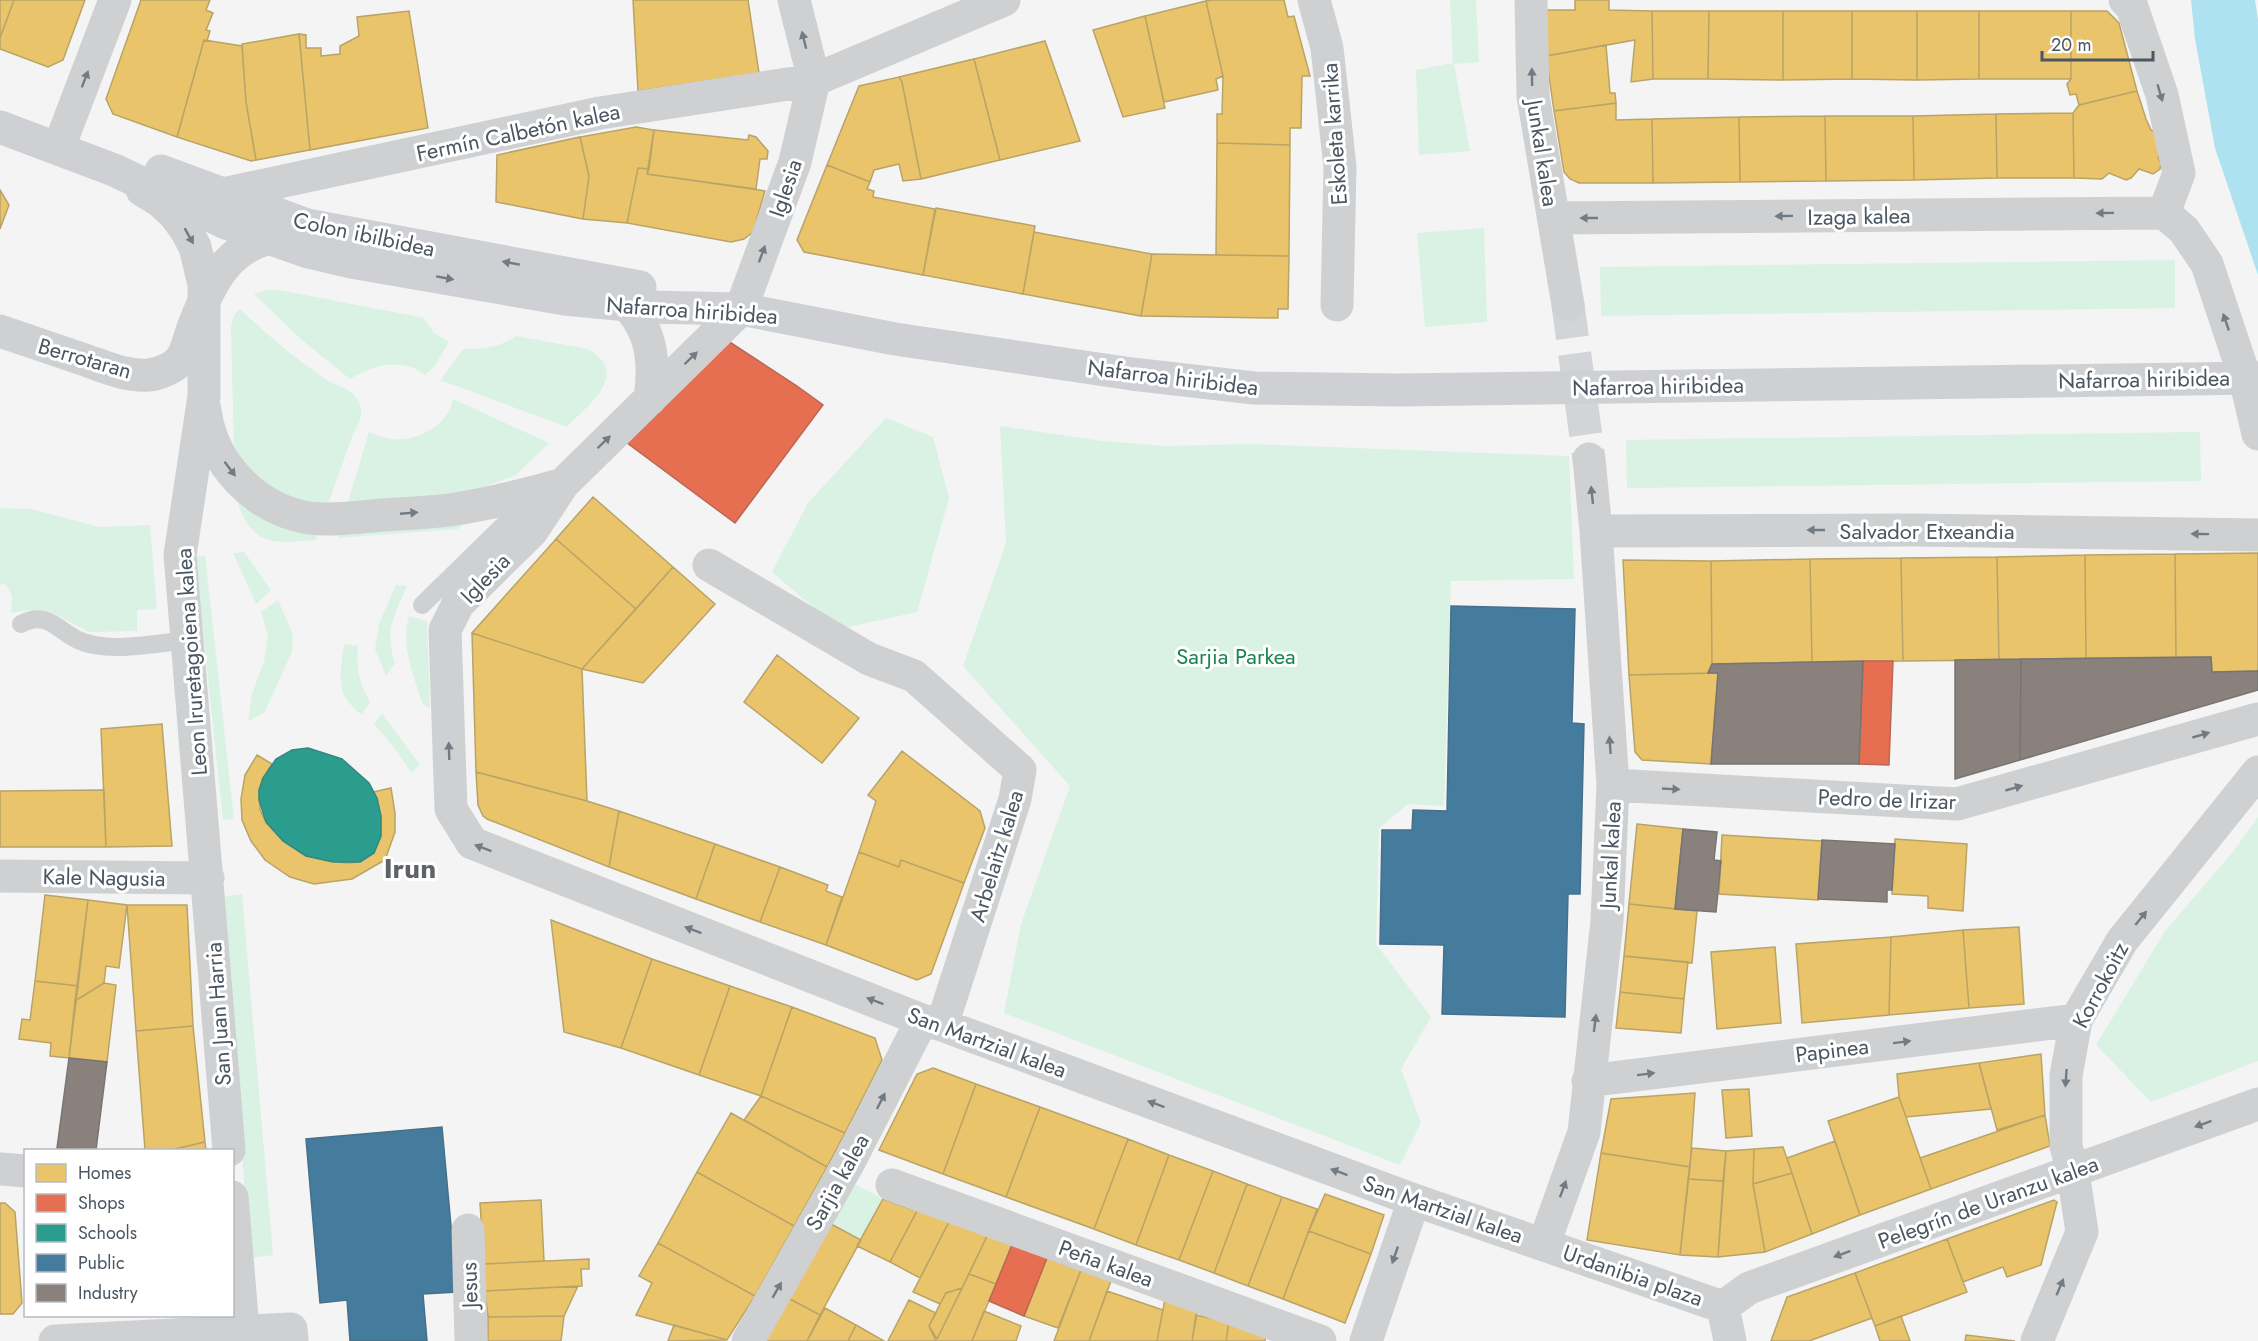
<svg xmlns="http://www.w3.org/2000/svg" width="2258" height="1341" font-family="Jost,sans-serif">
	<style>
		.green { fill: #d9f2e3 }
		.water { fill: #aee2f0 }
		.homes { fill: #e9c46a; stroke: #b9a367; stroke-width: 1.5 }
		.shops { fill: #e76f51; stroke: #b86856; stroke-width: 1.5 }
		.schools { fill: #2a9d8f; stroke: #348881; stroke-width: 1.5 }
		.public { fill: #457b9d; stroke: #46708b; stroke-width: 1.5 }
		.industry { fill: #8a817c; stroke: #777474; stroke-width: 1.5 }
		.lines { fill: none; stroke-linecap: round; stroke-linejoin: round }
		.street-tunnel { stroke: #d2d4d7; stroke-width: 33; stroke-dasharray: 33 16; stroke-linecap: butt }
		.lane { stroke: #ced0d2; stroke-width: 18 }
		.street { stroke: #ced0d2; stroke-width: 33 }
		.secondary { stroke: #ced0d4; stroke-width: 33 }
		.oneway { fill: #727b83 }
		.oneway2 { fill: #727b84 }
		.labels { text-anchor: middle; stroke-width: 6; stroke-linejoin: round; paint-order: stroke }
		.street-label { font-size: 22px; fill: #4a5661; stroke: #fff }
		.park-label { font-size: 22px; fill: #17864f; stroke: #fff }
		.district-label { font-size: 28px; font-weight: bold; fill: #5f6368; stroke: #fff }
	</style>
	<rect width="100%" height="100%" fill="#f4f4f4"/>
	<path class="green" d="M1450 0H1476L1479 62 1454 64 1470 151 1419 155 1416 70 1453 63Z
		M1484 228 1487 322 1425 327 1417 233Z
		M2175 260V308L1601 316 1600 267Z
		M268 290H279L424 318 434 333 449 342 434 367 425 375C402 357 373 365 350 379L302 340 254 294Z
		M240 309C260 328 281 347 303 363 313 370 324 379 334 384 344 388 351 390 357 399 365 410 360 423 353 434L327 507 305 505 267 488 234 452 231 327 234 315Z
		M516 336 588 349C632 374 588 405 567 427L451 384 440 381 463 349C484 349 498 348 516 336Z
		M453 399 549 443 516 475 481 488 449 495 347 505 369 432C376 435 384 438 392 439 417 442 449 425 453 399Z
		M886 418 933 437 949 498 917 612 839 629 772 572 808 503Z
		M1000 426 1102 441 1167 446 1249 444 1569 456 1574 579 1451 581 1444 806 1408 804 1379 828 1376 944 1431 1017 1401 1069 1421 1123 1400 1165 1004 1013 1021 924 1070 786 963 666 1006 543Z
		M2200 432 2201 481 1627 488 1626 440Z
		M238 496 319 529 316 540C289 541 264 549 247 523 241 514 238 507 238 496Z
		M0 508 31 509 99 527 150 525 157 609 137 610V631L89 632 49 611 28 610 11 613 12 596 6 585 0 583Z
		M471 517 458 529 338 538 339 531Z
		M244 552 271 590 256 604 233 553Z
		M205 555 234 819 223 820 195 557Z
		M396 585 407 586C394 617 384 629 395 663L386 676 375 649 379 624Z
		M278 600 293 635 292 652 264 713 248 721 252 694 264 661 268 636 261 612Z
		M409 616 427 621 430 708 423 705C414 676 400 646 409 616Z
		M344 644 358 646C356 670 359 682 370 702L362 715C334 694 340 675 344 644Z
		M382 713 420 765 411 772 393 746 374 724Z
		M2258 817V1061L2151 1102 2096 1045 2165 931 2233 852Z
		M242 894 273 1255 250 1258 222 897Z
		M851 1182 883 1199 861 1240 831 1224Z"/>
	<path class="water" d="M2191 0H2255L2258 20V275L2215 148 2195 39Z"/>
	<path class="homes" d="M0 0H14L0 38Z
		M14 0H85L63 60 48 67 0 49V38Z
		M141 0H210L206 10 213 13 206 30 210 31 207 41 204 40 177 137 113 114 106 99Z
		M633 0H748L759 73 638 91Z
		M1213 0H1284L1288 17 1294 16 1310 76H1302L1301 128H1290V145L1217 143V114H1222L1223 76 1206 1Z
		M1575 0H1609V10L1652 11 1653 79 1631 82 1635 40 1546 56 1545 10H1575Z
		M1206 1 1223 76 1216 79 1218 90 1164 102 1145 16Z
		M409 11 428 128 310 150 299 34 306 35V48H321V56L340 54V46L359 36 357 17Z
		M1652 11H1709L1708 79H1653Z
		M1709 11H1783V80L1708 79Z
		M1783 11H1852V79L1783 80Z
		M1852 11H1917V80L1852 79Z
		M1917 11H1979V79L1917 80Z
		M1979 11H2071V79H1979Z
		M2071 11H2107L2119 23 2137 91 2079 105 2076 94 2070 95 2067 84 2071 79Z
		M1145 16 1165 108 1123 117 1093 30Z
		M299 34 310 150 256 160 246 102 242 44Z
		M204 40 242 46 246 102 256 160 251 161 177 137Z
		M1045 41 1080 141 1000 160 974 59Z
		M1606 45 1610 93H1615L1616 103 1554 111 1546 56Z
		M974 59 1000 160 921 179 902 82 899 77Z
		M899 77 902 82 921 179 903 181 899 164 874 170 870 182 827 165 859 86Z
		M2137 91 2146 119 2151 130 2156 132 2162 153 2158 157 2161 164 2160 169 2153 174 2139 169 2131 178 2126 180 2109 173 2102 179 2074 178 2073 113 2079 105Z
		M1616 103V120L1652 119 1653 183H1579L1570 179 1564 172 1554 111Z
		M2073 113 2074 178H1997L1996 114Z
		M1996 114 1997 178 1914 180 1913 116Z
		M1825 116 1826 181 1740 182 1739 117Z
		M1825 116H1913L1914 180 1826 181Z
		M1739 117 1740 182 1653 183 1652 119Z
		M636 127 654 130 649 169 638 168 627 223 583 219 589 176 580 137Z
		M654 130 748 140 749 135 756 137 768 151 767 159H760L756 189 647 174Z
		M580 137 589 176 583 219 496 202 497 155Z
		M1217 143 1290 145 1289 256 1216 255Z
		M827 165 870 182 867 189 874 191 873 197 935 209 923 275 804 252 797 240Z
		M638 168 649 169 647 174 765 191 753 232 744 239 731 242 627 223Z
		M0 190 9 205 0 229Z
		M936 208 1035 226 1023 294 923 275Z
		M1034 232 1152 254 1141 316 1023 294Z
		M1152 254 1289 256 1288 309H1278V318L1141 316Z
		M593 497 673 567 636 609 556 539Z
		M556 539 636 609 582 669 472 633Z
		M2258 553V671L2212 672 2211 657H2176L2175 554Z
		M2175 554 2176 657 2086 658 2085 555Z
		M2085 555 2086 658 1999 660 1997 557Z
		M1997 557 1999 660 1903 661 1901 558Z
		M1901 558 1903 661 1812 662 1810 559Z
		M1810 559 1812 662 1712 664 1711 561Z
		M1623 560 1711 561 1712 664 1708 673 1629 675Z
		M673 567 715 604 677 646 643 683 582 669Z
		M472 633 582 669 587 801 476 772Z
		M777 655 859 718 822 763 744 702Z
		M1718 673 1711 764 1642 760 1635 752 1629 675Z
		M162 724 172 846 106 847 101 729Z
		M902 751 980 811 985 828 964 883 901 860 899 867 859 852 876 801 868 795Z
		M257 755 272 764 263 778 259 790 260 810 266 822 283 841 306 856 346 863 360 862 374 853 381 836V816L373 792 391 788 395 813V832L385 860 352 879 314 884 290 877 265 860 251 841 242 820 241 799 245 775Z
		M476 772 587 801 619 811 609 867 487 819 483 816 478 805Z
		M104 790 106 847H0V791Z
		M619 811 715 844 696 899 609 867Z
		M1637 824 1683 829 1675 909 1629 904Z
		M1722 835 1822 841 1818 900 1719 894Z
		M1895 839 1967 844 1963 911 1928 908V896L1892 894Z
		M715 844 780 867 760 922 696 899Z
		M859 852 899 867 901 860 964 883 931 974 917 980 826 945Z
		M780 867 828 885 826 891 842 897 826 945 760 922Z
		M45 895 88 900 78 986 35 981Z
		M88 900 127 905 119 968 106 966 104 983 75 1001Z
		M1629 904 1697 911 1692 963 1624 956Z
		M127 905H187L193 1026 136 1031Z
		M551 920 652 959 621 1048 564 1032Z
		M2019 927 2024 1004 1969 1008 1963 930Z
		M1963 930 1969 1008 1889 1015 1891 937Z
		M1891 937 1889 1015 1802 1023 1796 944Z
		M1775 947 1781 1023 1717 1029 1711 952Z
		M1624 956 1688 962 1684 999 1620 992Z
		M652 959 730 986 699 1075 621 1048Z
		M35 981 78 986 69 1058 50 1056 51 1043 19 1039 22 1019 30 1020Z
		M104 983 116 985 107 1062 69 1058 75 1001Z
		M730 986 792 1007 761 1096 699 1075Z
		M1620 992 1684 999 1681 1033 1616 1028Z
		M792 1007 875 1038 882 1060 845 1133 761 1096Z
		M193 1026 205 1142 170 1150H145L136 1031Z
		M2041 1054 2045 1115 1997 1130 1979 1063Z
		M1979 1063 1991 1109 1906 1117 1899 1097 1897 1074Z
		M933 1068 976 1084 943 1174 879 1150 917 1074Z
		M976 1084 1040 1107 1006 1197 943 1174Z
		M1749 1089 1752 1136 1726 1138 1722 1090Z
		M1695 1093 1690 1167 1601 1153 1611 1099Z
		M761 1096 845 1133 827 1167 744 1120Z
		M1899 1097 1931 1189 1860 1215 1828 1121Z
		M1040 1107 1128 1139 1094 1229 1006 1197Z
		M731 1113 827 1167 794 1226 697 1172Z
		M2045 1115 2050 1146 1931 1189 1920 1158Z
		M1128 1139 1169 1155 1136 1245 1094 1229Z
		M1835 1141 1860 1215 1812 1234 1787 1158Z
		M205 1142 206 1150H170Z
		M1783 1147 1792 1173 1753 1184 1754 1149Z
		M1692 1148 1726 1151 1723 1181 1688 1179Z
		M1754 1149 1753 1184 1765 1252 1718 1257 1726 1151Z
		M1601 1153 1690 1167 1680 1255 1587 1240Z
		M1169 1155 1213 1171 1179 1260 1136 1245Z
		M1213 1171 1247 1184 1214 1273 1179 1260Z
		M697 1172 794 1226 755 1296 658 1243Z
		M1792 1173 1812 1234 1765 1252 1753 1184Z
		M1688 1179 1723 1181 1718 1257 1680 1255Z
		M1247 1184 1282 1197 1248 1286 1214 1273Z
		M1325 1194 1384 1215 1371 1254 1309 1231Z
		M1282 1197 1317 1209 1283 1299 1248 1286Z
		M883 1199 917 1211 890 1262 857 1246Z
		M541 1200 544 1261 484 1264 480 1203Z
		M2054 1200 2057 1202 2041 1265 2007 1277 2003 1267 1963 1282 1947 1239Z
		M0 1203H5L15 1212 22 1303 13 1314H0Z
		M917 1211 950 1220 920 1278 890 1262Z
		M950 1220 987 1236 962 1288 946 1293 940 1304 913 1292Z
		M831 1224 861 1240 820 1315 788 1298Z
		M1309 1231 1371 1254 1345 1323 1283 1299Z
		M987 1236 1012 1245 996 1284 969 1274Z
		M1947 1239 1967 1292 1875 1326 1855 1273Z
		M658 1243 755 1296 727 1340 636 1315 652 1283 639 1276Z
		M1047 1258 1081 1270 1058 1328 1024 1316Z
		M589 1259V1269H581L582 1286 485 1291 484 1264Z
		M1081 1270 1111 1281 1089 1341H1054Z
		M1855 1273 1872 1318 1809 1341H1771L1787 1297Z
		M969 1274 996 1284 972 1341H936Z
		M578 1286 564 1316 488 1317 485 1291Z
		M962 1288 937 1339 929 1326 940 1304 946 1293Z
		M1107 1291 1163 1310 1157 1341H1089Z
		M788 1298 820 1315 807 1341H765Z
		M1165 1299 1198 1307 1192 1341H1157Z
		M1165 1299 1198 1307 1192 1341H1157Z
		M909 1300 936 1313 929 1326 936 1341H888Z
		M825 1308 856 1325 848 1341H807Z
		M984 1311 1021 1326 1016 1341H972Z
		M1196 1315 1229 1322 1226 1341H1192Z
		M564 1316 561 1341H488V1317Z
		M1901 1316 1910 1341H1880L1875 1326Z
		M1229 1322 1267 1332 1265 1341H1226Z
		M674 1325 727 1340 668 1341Z
		M856 1325 884 1341H848Z
		M1966 1335 2015 1341H1965Z"/>
	<path class="shops" d="M725 339 797 386 823 405 735 523 623 440Z
		M1863 661H1893L1889 765 1859 764Z
		M1012 1245 1047 1258 1024 1316 989 1301Z"/>
	<path class="schools" d="M308 748 342 759 369 783 377 798 381 816V836L374 853 360 862H333L306 856 283 841 266 822 259 800V790L263 778 276 759 292 750Z"/>
	<path class="public" d="M1451 606 1575 609 1572 723 1584 724 1580 894H1568L1565 1017 1442 1014 1444 945 1380 944 1382 830H1412L1413 810 1447 811Z
		M442 1127 457 1292 423 1294 427 1341H350L347 1300 320 1303 306 1139Z"/>
	<path class="industry" d="M2211 657 2212 672 2258 671V690L2020 760 2021 659Z
		M2021 659 2020 760 1955 779V660Z
		M1863 661 1859 764H1711L1718 673H1708L1712 664Z
		M1683 829 1717 832 1714 860 1721 861 1716 912 1675 909Z
		M1822 840 1895 844 1892 890H1887V902L1818 899Z
		M69 1058 107 1062 96 1150 57 1148Z"/>
	<g class="lines">
		<path class="street-tunnel" d="M1568 305 1589 459"/>
		<path class="lane" d="M422 605 516 513 535 501
			M21 624C47 610 57 630 78 640 107 654 157 643 188 640"/>
		<path class="street" d="M794 0 814 80 795 162 741 309 563 484 532 531 458 604 445 630 451 809 472 843 922 1020 942 1025 1414 1200 1723 1307
			M1314 0 1327 48 1340 167 1337 305
			M1531 0 1533 96 1568 305
			M2125 0 2132 7 2162 95 2179 173 2164 213
			M64 134 115 0
			M142 190 160 201 175 215 186 230 195 247 204 284V396L180 555 229 1150
			M223 194 600 113 814 80 1004 0
			M2164 213 2184 230 2207 264 2245 378 2258 434
			M1554 218 2164 213
			M610 289C648 319 657 351 650 399
			M0 331C27 340 55 350 82 359 103 366 126 377 149 375 159 374 174 368 181 359 187 351 190 335 194 325 214 275 230 241 290 234
			M205 410C212 464 255 509 309 518 333 521 359 517 383 515 407 513 432 513 456 509 492 503 528 494 563 484
			M1596 531 1914 530 2258 535
			M709 565 869 659 914 676 1020 770 1015 799 942 1025
			M1613 785 1957 804 2258 719
			M0 876 208 878
			M1588 1081 2076 1020
			M0 1169 26 1171
			M892 1185 1320 1341
			M232 1197 244 1341
			M468 1230 471 1341
			M1544 1244 1584 1132 1607 921 1613 785 1596 531 1589 459
			M1723 1307 1749 1288 2258 1104
			M1723 1307 1730 1341
			M55 1341 291 1329 292 1341
			M748 1341 848 1164 922 1020
			M1366 1341 1414 1200
			M2037 1341 2082 1232 2073 1172 2066 1146V1076L2076 1020 2122 941 2258 772"/>
		<path class="secondary" d="M0 127 114 170 226 223 308 252 351 262 565 299 648 307 741 309 895 339 1132 374 1254 388 1398 390 2258 378
			M161 171 307 225 640 287"/>
	</g>
	<defs><path id="oneway-solid" d="M-6-.8H1V-3.2L6.5 0L1 3.2V.8H-6Z" transform="scale(1.5)"/></defs>
	<g class="oneway">
		<use href="#oneway-solid" transform="translate(804 40) rotate(-104)"/>
		<use href="#oneway-solid" transform="translate(1532 77) rotate(-91)"/>
		<use href="#oneway-solid" transform="translate(85 79) rotate(-69)"/>
		<use href="#oneway-solid" transform="translate(2160 93) rotate(74)"/>
		<use href="#oneway-solid" transform="translate(2105 213) rotate(179)"/>
		<use href="#oneway-solid" transform="translate(1784 216) rotate(179)"/>
		<use href="#oneway-solid" transform="translate(1589 218) rotate(180)"/>
		<use href="#oneway-solid" transform="translate(189 236) rotate(61)"/>
		<use href="#oneway-solid" transform="translate(762 254) rotate(-70)"/>
		<use href="#oneway-solid" transform="translate(2226 322) rotate(-109)"/>
		<use href="#oneway-solid" transform="translate(691 358) rotate(-44)"/>
		<use href="#oneway-solid" transform="translate(604 442) rotate(-44)"/>
		<use href="#oneway-solid" transform="translate(230 469) rotate(53)"/>
		<use href="#oneway-solid" transform="translate(1592 495) rotate(-96)"/>
		<use href="#oneway-solid" transform="translate(409 513) rotate(-5)"/>
		<use href="#oneway-solid" transform="translate(1816 530) rotate(180)"/>
		<use href="#oneway-solid" transform="translate(2200 534) rotate(-179)"/>
		<use href="#oneway-solid" transform="translate(2201 735) rotate(-16)"/>
		<use href="#oneway-solid" transform="translate(1610 745) rotate(-94)"/>
		<use href="#oneway-solid" transform="translate(449 751) rotate(-92)"/>
		<use href="#oneway-solid" transform="translate(2014 788) rotate(-16)"/>
		<use href="#oneway-solid" transform="translate(1671 789) rotate(3)"/>
		<use href="#oneway-solid" transform="translate(483 848) rotate(-159)"/>
		<use href="#oneway-solid" transform="translate(2141 918) rotate(-51)"/>
		<use href="#oneway-solid" transform="translate(693 930) rotate(-159)"/>
		<use href="#oneway-solid" transform="translate(875 1001) rotate(-159)"/>
		<use href="#oneway-solid" transform="translate(1595 1023) rotate(-83)"/>
		<use href="#oneway-solid" transform="translate(1902 1042) rotate(-7)"/>
		<use href="#oneway-solid" transform="translate(1646 1074) rotate(-7)"/>
		<use href="#oneway-solid" transform="translate(2066 1078) rotate(94)"/>
		<use href="#oneway-solid" transform="translate(881 1101) rotate(-63)"/>
		<use href="#oneway-solid" transform="translate(1156 1104) rotate(-160)"/>
		<use href="#oneway-solid" transform="translate(2203 1124) rotate(160)"/>
		<use href="#oneway-solid" transform="translate(1339 1172) rotate(-160)"/>
		<use href="#oneway-solid" transform="translate(1563 1189) rotate(-70)"/>
		<use href="#oneway-solid" transform="translate(1842 1254) rotate(160)"/>
		<use href="#oneway-solid" transform="translate(1395 1255) rotate(109)"/>
		<use href="#oneway-solid" transform="translate(2060 1287) rotate(-67)"/>
		<use href="#oneway-solid" transform="translate(777 1290) rotate(-60)"/>
	</g>
	<g class="oneway2">
		<use href="#oneway-solid" transform="translate(511 263) rotate(-170)"/>
		<use href="#oneway-solid" transform="translate(445 278) rotate(10)"/>
	</g>
	<g class="labels">
		<g class="street-label">
			<text transform="translate(518 132) rotate(-12)" y="8">Fermín Calbetón kalea</text>
			<text transform="translate(1334 134) rotate(-94)" y="8">Eskoleta karrika</text>
			<text transform="translate(1543 153) rotate(81)" y="8">Junkal kalea</text>
			<text transform="translate(785 188) rotate(-71)" y="8">Iglesia</text>
			<text transform="translate(1859 216) rotate(-1)" y="8">Izaga kalea</text>
			<text transform="translate(364 234) rotate(12)" y="8">Colon ibilbidea</text>
			<text transform="translate(692 310) rotate(4)" y="8">Nafarroa hiribidea</text>
			<text transform="translate(85 358) rotate(16)" y="8">Berrotaran</text>
			<text transform="translate(1173 377) rotate(7)" y="8">Nafarroa hiribidea</text>
			<text transform="translate(2144 379) rotate(-1)" y="8">Nafarroa hiribidea</text>
			<text transform="translate(1658 386) rotate(-1)" y="8">Nafarroa hiribidea</text>
			<text x="1927" y="539">Salvador Etxeandia</text>
			<text transform="translate(485 578) rotate(-46)" y="8">Iglesia</text>
			<text transform="translate(191 662) rotate(-94)" y="8">Leon Iruretagoiena kalea</text>
			<text transform="translate(1887 799) rotate(2)" y="8">Pedro de Irizar</text>
			<text transform="translate(1610 855) rotate(-87)" y="8">Junkal kalea</text>
			<text transform="translate(996 856) rotate(-73)" y="8">Arbelaitz kalea</text>
			<text transform="translate(104 877) rotate(1)" y="8">Kale Nagusia</text>
			<text transform="translate(2100 985) rotate(-62)" y="8">Korrokoitz</text>
			<text transform="translate(218 1014) rotate(-94)" y="8">San Juan Harria</text>
			<text transform="translate(987 1042) rotate(20)" y="8">San Martzial kalea</text>
			<text transform="translate(1832 1050) rotate(-7)" y="8">Papinea</text>
			<text transform="translate(837 1182) rotate(-61)" y="8">Sarjia kalea</text>
			<text transform="translate(1988 1202) rotate(-20)" y="8">Pelegrín de Uranzu kalea</text>
			<text transform="translate(1443 1209) rotate(19)" y="8">San Martzial kalea</text>
			<text transform="translate(1106 1263) rotate(20)" y="8">Peña kalea</text>
			<text transform="translate(1633 1275) rotate(19)" y="8">Urdanibia plaza</text>
			<text transform="translate(469 1285) rotate(-92)" y="8">Jesus</text>
		</g>
		<g class="park-label">
			<text x="1236" y="664">Sarjia Parkea</text>
		</g>
		<g class="district-label">
			<text x="410" y="878">Irun</text>
		</g>
	</g>
	<rect x="24" y="1149" width="210" height="168" fill="#ffffff" stroke="#b7bbc0" stroke-width="1.5"/>
	<rect x="36" y="1164" width="30" height="18" fill="#e9c46a" stroke="#b7bbc0" stroke-width="1.5"/>
	<text x="78" y="1179" font-size="18" fill="#4a5661">Homes</text>
	<rect x="36" y="1194" width="30" height="18" fill="#e76f51" stroke="#b7bbc0" stroke-width="1.5"/>
	<text x="78" y="1209" font-size="18" fill="#4a5661">Shops</text>
	<rect x="36" y="1224" width="30" height="18" fill="#2a9d8f" stroke="#b7bbc0" stroke-width="1.5"/>
	<text x="78" y="1239" font-size="18" fill="#4a5661">Schools</text>
	<rect x="36" y="1254" width="30" height="18" fill="#457b9d" stroke="#b7bbc0" stroke-width="1.5"/>
	<text x="78" y="1269" font-size="18" fill="#4a5661">Public</text>
	<rect x="36" y="1284" width="30" height="18" fill="#8a817c" stroke="#b7bbc0" stroke-width="1.5"/>
	<text x="78" y="1299" font-size="18" fill="#4a5661">Industry</text>
	<path d="M2042 51v9h111v-9" fill="none" stroke="#4a5661" stroke-width="3"/>
	<text x="2051" y="51" font-size="18" fill="#4a5661" stroke="#ffffff" stroke-width="4.5" paint-order="stroke">20 m</text>
</svg>
